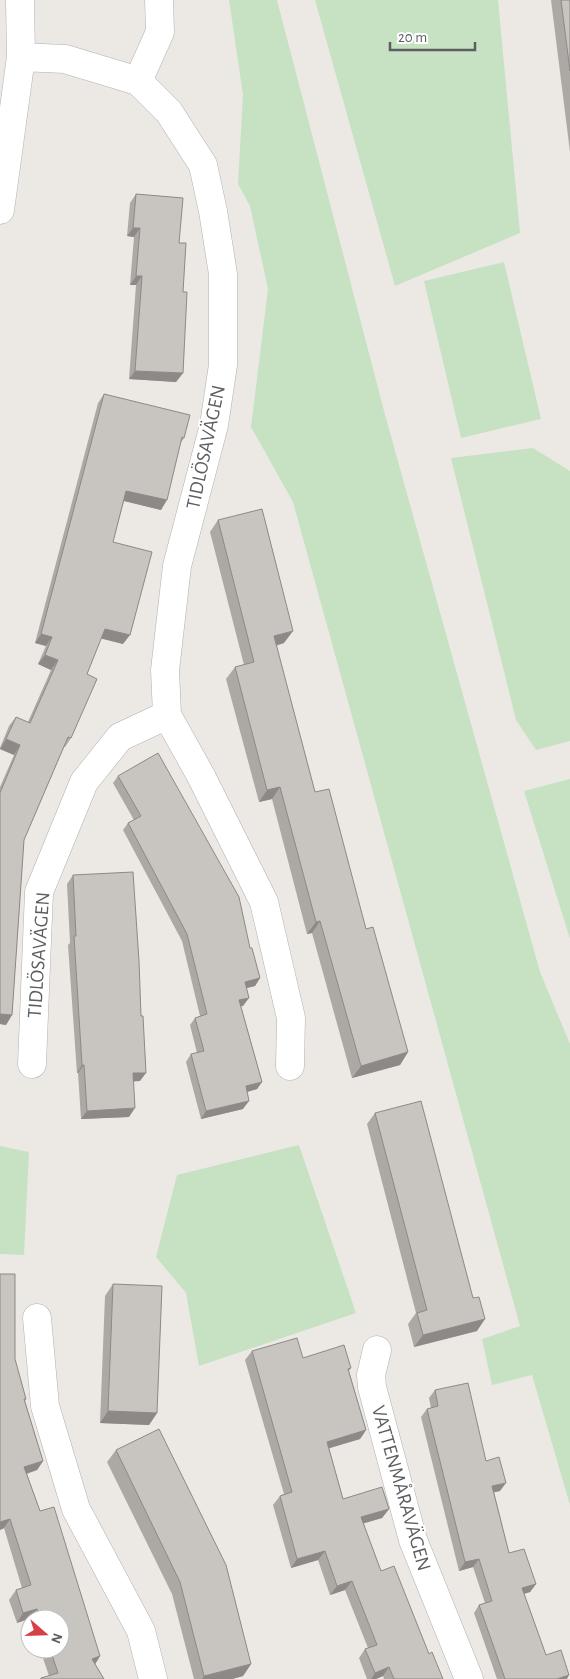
<svg xmlns="http://www.w3.org/2000/svg" width="570" height="1679" font-family="'Alegreya Sans',sans-serif">
	<style>
		.green { fill: #c7e1c3 }
		.lines { fill: none; stroke-linecap: round; stroke-linejoin: round }
		.minor-casing { stroke: #afb1b4; stroke-width: 29 }
		.minor { stroke: #fff; stroke-width: 28 }
		.wall { fill: #aca9a5 }
		.shaded-wall { fill: #8c8986 }
		.building { fill: #c8c4c0; stroke: #8c8986 }
		.labels { text-anchor: middle; stroke-width: 4; stroke-linejoin: round; paint-order: stroke }
		.street-label { font-size: 20px; fill: #5c5f62; stroke: #fff }
	</style>
	<rect width="100%" height="100%" fill="#ece9e4"/>
	<path class="green" d="M229 0H277L384 411 540 972 570 1044V1505L532 1375 492 1385 482 1339 520 1326 293 502 251 427 268 289 250 206 238 184 243 95Z
		M315 0H498L520 233 395 286Z
		M504 262 541 419 461 438 424 281Z
		M533 448 570 471V741L536 750 516 720 451 458Z
		M570 779V939L524 791Z
		M299 1145 356 1313 199 1366 186 1293 156 1257 177 1175Z
		M0 1146 29 1152 24 1255 0 1254Z"/>
	<g class="lines">
		<g class="minor-casing">
			<path id="minor" d="M21 57 65 59 138 81 169 112 203 165 213 211 223 274V365L214 425 177 566 165 670 167 715 201 776 264 902 291 1018 290 1066
				M138 81 160 32 159 0
				M0 210 21 57 20 0
				M32 1064 39 892 84 782 120 737 167 715
				M37 1318 45 1406 76 1509 141 1631 153 1679
				M377 1350 371 1375 372 1387 413 1540 469 1679"/>
		</g>
		<use href="#minor" class="minor"/>
	</g>
	<path class="wall" d="M551 0H570V152Z
		M136 194 179 243 183 292V373L176 382 129 379 136 285H130L134 237 127 236 130 203Z
		M104 394 184 438 180 444 161 510 124 501 113 542 123 644 101 638 87 674 71 738 65 747H64L24 840 12 1015 6 1025 0 1024V787L14 755 0 749V748L9 726 16 717 28 722 51 670 38 664 46 646 35 643 98 403Z
		M218 520 284 643 276 646 315 792 366 929 408 1052 400 1065 352 1078 312 933 307 934 272 799 259 802 226 679 235 667 244 665 210 532Z
		M118 776 250 948 260 978 255 986 246 988 243 1006H241L262 1082 257 1089 247 1092 243 1109 201 1119 186 1062 191 1054 197 1053 190 1025 195 1018 200 1016 182 941 123 830 128 823 134 820 113 783Z
		M73 875 140 1081H133L129 1117 81 1119 78 1073H77L68 945 70 943 67 884Z
		M375 1113 473 1298 477 1331 414 1347 408 1324 416 1313 367 1124Z
		M0 1274 15 1359 26 1399 25 1401 43 1461 37 1470 27 1474 40 1511 100 1656 95 1664 104 1679H40L41 1678 49 1676 40 1649H60V1619H31V1618L17 1623 9 1600 16 1590 22 1588 4 1528 0 1530Z
		M113 1284 157 1413 149 1425 100 1423 105 1296Z
		M252 1351 303 1358 351 1368 349 1371 366 1430 360 1439 329 1448 343 1499 389 1509 382 1518 363 1523 381 1571 443 1679H384L383 1676 376 1679H367L359 1658 365 1649 368 1648 345 1590 330 1595 318 1560 291 1568 273 1505 280 1496 284 1494 245 1360Z
		M435 1390 486 1461 500 1491 494 1492 509 1553 536 1584 530 1592 524 1594 546 1655 567 1679H497L474 1613 479 1605 485 1603 473 1567 459 1571 421 1417 427 1409 431 1408 429 1398Z
		M116 1450 251 1664 243 1676 232 1679H194L172 1594 107 1462Z"/>
	<path class="shaded-wall" d="M133 228H140L134 237 127 236Z
		M136 276H142L136 285H130Z
		M135 371 183 373 176 382 129 379Z
		M126 491 167 500 161 510 120 500Z
		M105 629 130 635 123 644 99 638Z
		M293 631 284 643 265 648 274 636Z
		M41 634 52 637 46 646 35 643Z
		M45 655 58 660 51 670 38 664Z
		M6 739 20 745 14 755 0 749Z
		M280 787 272 799 259 802 267 790Z
		M320 921 312 933 307 934 316 922Z
		M260 978 255 986 239 990 245 982Z
		M249 998 243 1006 234 1008 239 1000Z
		M0 1014 12 1015 6 1025 0 1024Z
		M408 1052 400 1065 352 1078 361 1066Z
		M82 1065H84L78 1073H77Z
		M133 1073H146L140 1081 127 1082Z
		M262 1082 257 1089 240 1094 246 1086Z
		M249 1101 243 1109 201 1119 206 1111Z
		M135 1108 129 1117 81 1119 87 1111Z
		M485 1319 477 1331 414 1347 423 1335Z
		M108 1411 157 1413 149 1425 100 1423Z
		M366 1430 360 1439 320 1451 327 1442Z
		M43 1461 37 1470 18 1476 24 1467Z
		M506 1483 500 1491 486 1494 492 1486Z
		M389 1509 382 1518 355 1526 361 1517Z
		M10 1519 4 1528 0 1530V1522Z
		M325 1551 318 1560 291 1568 297 1559Z
		M479 1559 473 1567 459 1571 465 1562Z
		M352 1581 345 1590 330 1595 337 1586Z
		M536 1584 530 1592 516 1596 522 1588Z
		M37 1609 31 1618 17 1623 23 1613Z
		M100 1656 94 1666 92 1659Z
		M251 1664 243 1676 232 1679H202L204 1676Z
		M389 1667 383 1676 376 1679H371L375 1673Z
		M569 1675 567 1679H557Z"/>
	<path class="building" d="M561 0H570V71Z
		M136 194 183 198 179 243H186L183 292H187L183 373 135 371 142 276H136L140 228H133Z
		M104 394 190 415 184 438 182 437 167 500 126 491 113 542 152 552 130 635 105 629 87 674 97 679 71 738 68 737 24 840 12 1015 0 1014V793L20 745 6 739 16 717 30 723 58 660 45 655 52 637 41 634Z
		M262 509 293 631 274 636 315 792 329 789 366 929 373 927 408 1052 361 1066 320 921 316 922 280 787 267 790 235 667 254 662 218 520Z
		M158 753 239 897 250 948H252L260 978 245 982 249 998 239 1000 262 1082 246 1086 249 1101 206 1111 191 1054 204 1051 195 1018 207 1014 187 934 128 823 141 816 118 776Z
		M133 872 139 961 141 1016H143L146 1073H133L135 1108 87 1111 84 1065H82L74 936H76L73 875Z
		M421 1101 473 1298 479 1297 485 1319 423 1335 417 1313 427 1310 375 1113Z
		M0 1274H15V1359L26 1399H24L43 1461 24 1467 40 1511 54 1507 100 1656 92 1659 104 1679H41V1678L58 1673 50 1649H60V1619H41L37 1609 23 1613 16 1590 31 1585 10 1519 0 1522Z
		M113 1284 162 1286 157 1413 108 1411Z
		M297 1338 303 1358 344 1345 351 1368 348 1369 366 1430 327 1442 343 1499 382 1487 389 1509 361 1517 381 1571 394 1566 429 1654 432 1652 443 1679H394L389 1667 375 1673 365 1649 377 1645 352 1581 337 1586 325 1551 297 1559 280 1496 292 1492 252 1351Z
		M468 1383 486 1461 499 1457 506 1483 492 1486 509 1553 524 1549 536 1584 522 1588 546 1655 561 1650 569 1675 557 1679H505L479 1605 492 1601 479 1559 465 1562 427 1409 438 1406 435 1390Z
		M159 1429 226 1565 251 1664 204 1676 180 1582 116 1450Z"/>
	<g class="labels">
		<g class="street-label">
			<text transform="translate(205 447) rotate(-78)" y="7">TIDLÖSAVÄGEN</text>
			<text transform="translate(38 955) rotate(-86)" y="7">TIDLÖSAVÄGEN</text>
			<text transform="translate(402 1488) rotate(74)" y="7">VATTENMÅRAVÄGEN</text>
		</g>
	</g>
	<g transform="translate(45 1634) rotate(110)"><circle r="24" fill="#ffffff" stroke="#bebfc0"/>
	<path d="M0-4L9 19L0 12L-9 19Z" fill="#d54149"/>
	<text y="-8" font-size="14" font-weight="bold" text-anchor="middle" fill="#5c5f62">N</text>
	</g>
	<path d="M390 42v8h85v-8" fill="none" stroke="#5c5f62" stroke-width="2.5"/>
	<text x="398" y="42" font-size="15" fill="#5c5f62" stroke="#ffffff" stroke-width="4" paint-order="stroke">20 m</text>
</svg>
